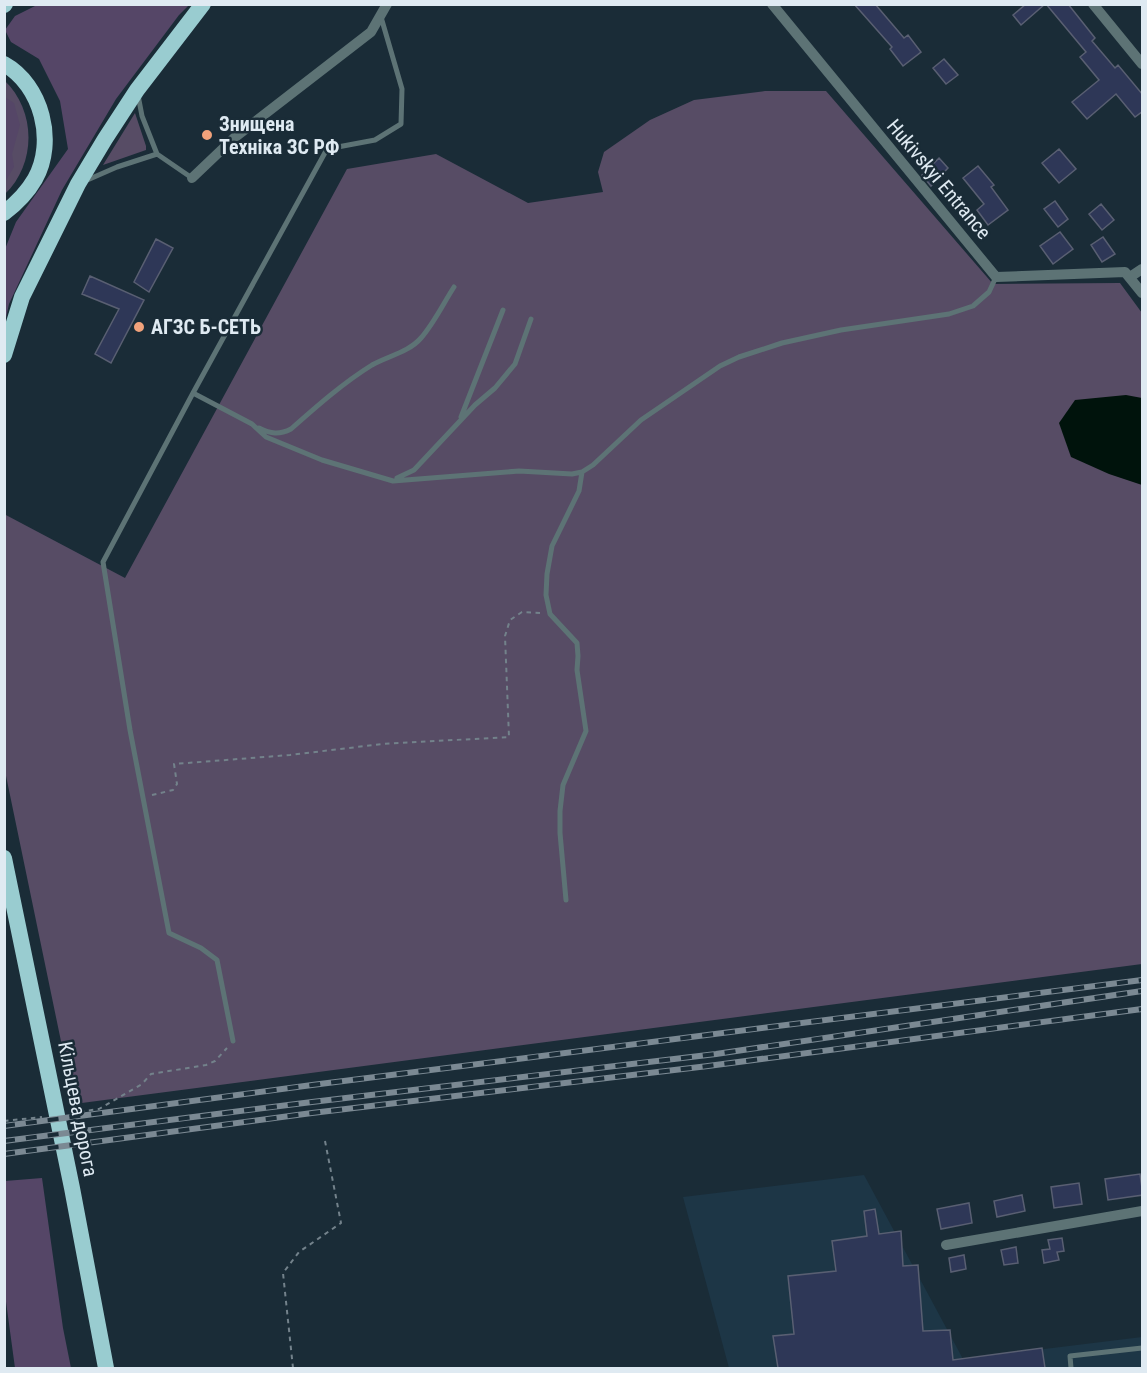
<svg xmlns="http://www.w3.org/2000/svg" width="1147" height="1373" font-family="'Roboto Condensed',sans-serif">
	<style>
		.built { fill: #1d3646 }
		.green { fill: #574c65 }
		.forest { fill: #554667 }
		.water { fill: #00130c }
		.building { fill: #2e3757; stroke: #595f72; stroke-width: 1.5 }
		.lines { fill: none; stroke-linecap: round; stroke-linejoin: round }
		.path { stroke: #73828b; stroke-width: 2; stroke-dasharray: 4.5 4.5; stroke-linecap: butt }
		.service { stroke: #5d7375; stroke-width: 5 }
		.minor { stroke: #5d7375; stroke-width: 10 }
		.trunk { stroke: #99ccd0; stroke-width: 16 }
		.rail-casing { stroke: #7b8993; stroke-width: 6 }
		.rail { stroke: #1a2c37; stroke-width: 4; stroke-dasharray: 11; stroke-linecap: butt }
		.poi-dot { fill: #f1a27b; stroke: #1a2c37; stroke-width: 2 }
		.labels { text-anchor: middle; stroke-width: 5; stroke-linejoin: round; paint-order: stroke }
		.poi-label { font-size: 20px; font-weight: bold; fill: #dfeaf2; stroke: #1a2c37; text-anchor: start }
		.street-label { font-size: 20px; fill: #dfeaf2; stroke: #1a2c37 }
	</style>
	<rect width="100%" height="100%" fill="#1a2c37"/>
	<path class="built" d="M864 1175 963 1359 1142 1337V1368H729L683 1197Z"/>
	<path class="green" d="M4 80C37 111 36 164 5 194Z
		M765 91H826L993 284 1120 283 1142 313V964L74 1104 5 771 4 514 125 578 347 169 436 154 528 203 603 192 598 172 604 152 650 120 694 100Z
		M135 113 146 146V150L103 165Z"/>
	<path class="forest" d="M39 4 189 5 179 15 116 99 62 190 9 304 5 322V249L16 222 68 149 60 101 39 59 11 42 5 30 15 16Z
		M5 97 14 103 20 125 12 154 14 167 5 182Z
		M42 1178 63 1328 71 1368H15L4 1287 5 1181Z"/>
	<path class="water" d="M1126 395 1142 398V485L1109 474 1071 457 1059 423 1075 400Z"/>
	<path class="building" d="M854 4H875L904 38 908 35 921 52 903 66 890 49 892 47Z
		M1026 4H1045L1021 25 1013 15Z
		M1046 4H1068L1095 38 1092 41 1115 68 1118 65 1143 95V111L1135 117 1116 94 1087 119 1072 102 1099 80 1080 57 1086 52Z
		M944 59 958 75 946 84 933 68Z
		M1059 149 1076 169 1059 183 1042 163Z
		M939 158 948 168 931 186 922 175Z
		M978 166 994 185 991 187 1008 210 988 225 977 210 984 204 963 178Z
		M1055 201 1068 219 1058 227 1044 209Z
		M1101 204 1114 220 1102 230 1089 214Z
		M1060 232 1073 249 1053 264 1040 246Z
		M1103 237 1115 254 1102 262 1091 245Z
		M156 239 173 248 149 292 134 282Z
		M90 276 144 300 111 363 95 354 119 309 82 294Z
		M1140 1174 1143 1195 1108 1200 1105 1179Z
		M1079 1183 1082 1204 1054 1208 1051 1187Z
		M1022 1195 1025 1211 997 1217 994 1201Z
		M969 1203 972 1223 941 1229 937 1209Z
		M875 1209 879 1234 901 1231 903 1266 918 1265 923 1331 950 1330 953 1360 1042 1348 1045 1368H778L773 1336 794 1334 788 1276 836 1271 832 1241 867 1236 864 1211Z
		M1062 1238 1064 1251 1057 1252 1059 1260 1044 1263 1042 1250 1050 1249 1048 1240Z
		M1016 1247 1018 1263 1004 1265 1001 1250Z
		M964 1255 966 1269 951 1272 949 1258Z"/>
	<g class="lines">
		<path class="path" d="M152 795 173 790 177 784 174 764 290 755 382 744 509 737 505 636 510 620 522 612 542 613
			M71 1113 99 1109 142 1084 151 1074 206 1065 215 1061 227 1048
			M4 1121 42 1117
			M293 1368 283 1273 299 1252 341 1223 325 1141"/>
		<path class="service" d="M138 95 142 116 157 154 192 178
			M85 181 117 167 157 154
			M193 393 252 424 266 437 322 460 393 481 519 471 572 474 582 472 593 465 641 420 720 366 739 357 782 343 841 330 949 314 973 306 989 292 996 277
			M461 417 503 310
			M259 428C271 434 279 435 291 429 317 406 343 383 372 365 388 356 409 352 421 338 434 323 443 304 454 287
			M397 478 414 470 475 405 495 388 515 364 531 319
			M566 900 560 833V811L563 785 586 731 577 670 578 656 577 643 550 614 546 595 547 574 552 546 579 491 582 472
			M233 1041 217 960 201 948 169 933 130 730 103 562 193 393 327 149 375 140 401 124 402 89 381 17
			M1071 1368 1070 1356 1142 1348"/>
		<path class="minor" d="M772 4 996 277 1125 272 1142 293
			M1093 4 1142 64
			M192 178 234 138 371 32 387 4
			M1130 277 1142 269
			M946 1245 1142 1211"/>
		<path class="trunk" d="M4 5 5 4
			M4 64C42 85 56 142 35 179 27 193 17 203 4 213
			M4 355 22 297 78 184 105 139 137 90 203 4
			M4 858 72 1188 106 1368"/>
		<g class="rail-casing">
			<path id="rail" d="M4 1126 312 1085 1142 980
				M4 1141 312 1102 716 1054 1142 991
				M4 1154 312 1113 708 1066 1142 1009"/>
		</g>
		<use href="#rail" class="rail"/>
	</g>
	<g class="poi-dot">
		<circle cx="207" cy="135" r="6"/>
		<circle cx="139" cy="327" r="6"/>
	</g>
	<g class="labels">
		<g class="poi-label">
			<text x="219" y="131">Знищена<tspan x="219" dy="23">Техніка ЗС РФ</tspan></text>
			<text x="151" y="334">АГЗС Б-СЕТЬ</text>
		</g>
		<g class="street-label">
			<text transform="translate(939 179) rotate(50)" y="7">Hukivskyi Entrance</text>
			<text transform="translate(78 1109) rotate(79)" y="7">Кільцева дорога</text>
		</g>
	</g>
	<rect width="1147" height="1373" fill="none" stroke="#dfeaf2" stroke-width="12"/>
</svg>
